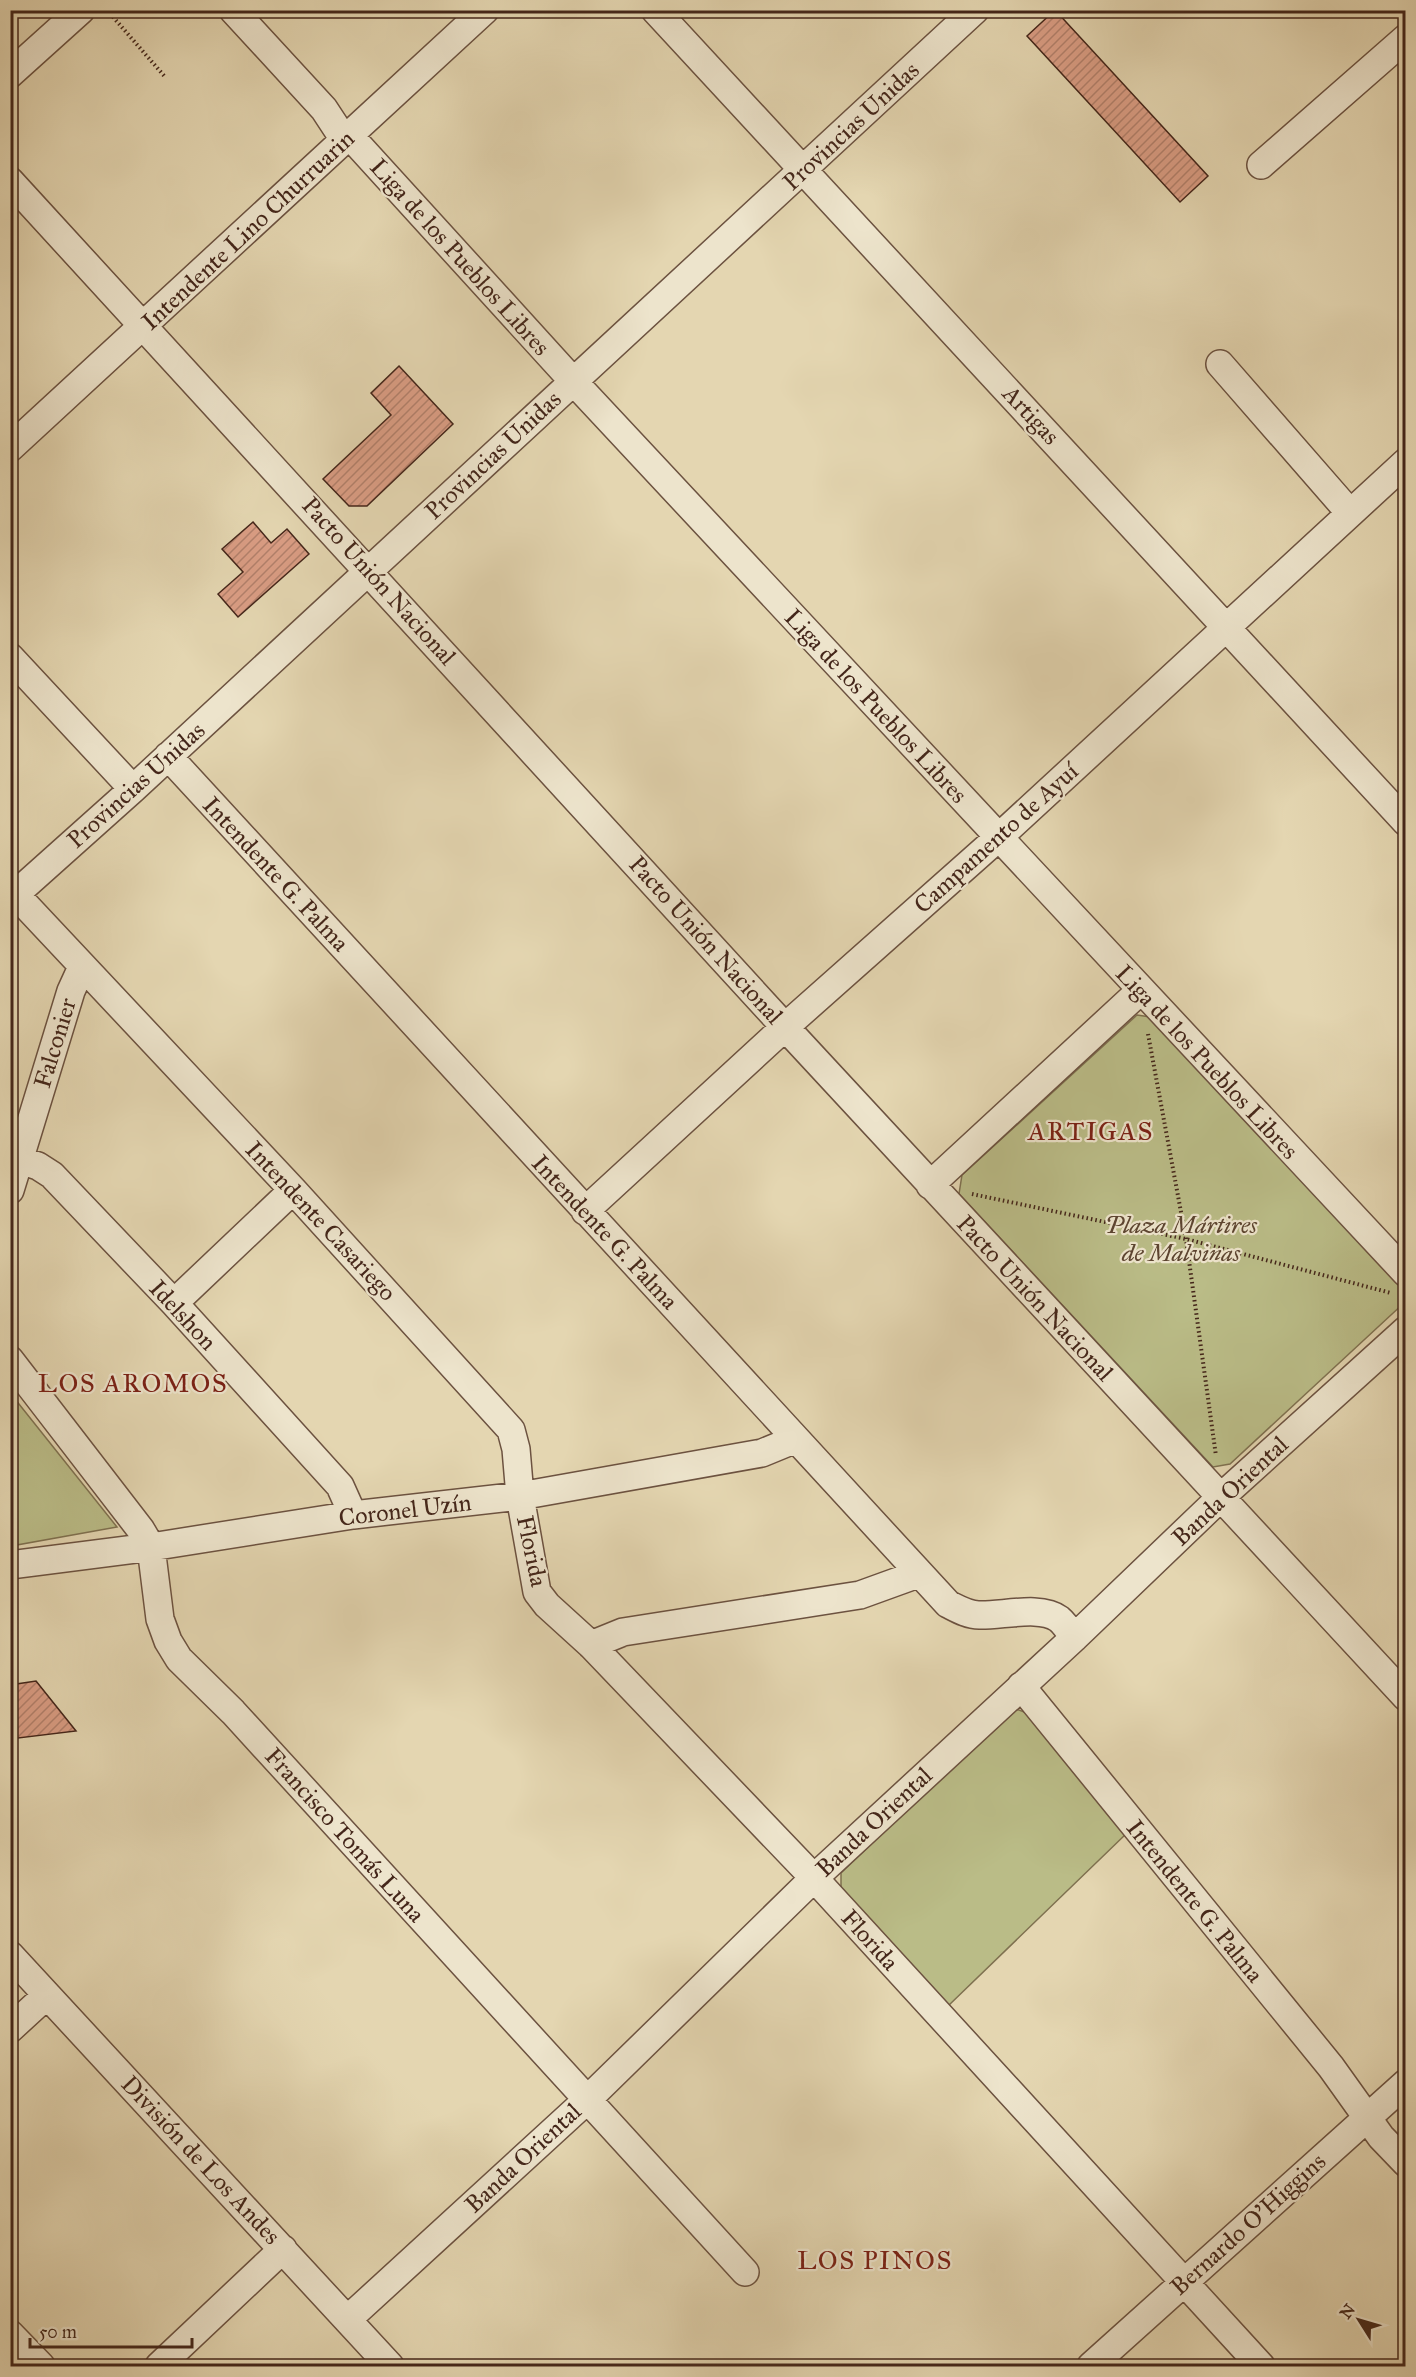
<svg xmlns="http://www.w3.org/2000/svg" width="1416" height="2377" font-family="'IM FELL Great Primer',serif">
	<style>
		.park { fill: #babc87; stroke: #7f7150; stroke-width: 1.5 }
		.building { fill: url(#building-hatch); stroke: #44261a; stroke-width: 1.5 }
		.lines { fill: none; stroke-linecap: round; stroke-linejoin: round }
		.minor-casing { stroke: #6c5240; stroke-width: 30 }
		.path { stroke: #44261a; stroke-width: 4; stroke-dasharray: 1.5 3; stroke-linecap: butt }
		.minor { stroke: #ede4cc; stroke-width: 27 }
		.labels { text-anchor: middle; stroke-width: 4.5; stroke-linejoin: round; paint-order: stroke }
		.street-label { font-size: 24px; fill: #44261a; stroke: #ede4cc }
		.park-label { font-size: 24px; font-style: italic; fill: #5c4430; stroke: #ede4cc }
		.neighbourhood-label { font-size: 26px; letter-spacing: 1.5px; fill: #7a1f14; stroke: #ede4cc }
	</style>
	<defs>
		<pattern id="building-hatch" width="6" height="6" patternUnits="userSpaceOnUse" patternTransform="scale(1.5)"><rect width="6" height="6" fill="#da9d84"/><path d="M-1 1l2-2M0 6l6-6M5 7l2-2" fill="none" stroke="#b2806b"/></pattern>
	</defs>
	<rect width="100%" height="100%" fill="#e4d6b1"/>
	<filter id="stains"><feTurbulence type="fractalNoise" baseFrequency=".00333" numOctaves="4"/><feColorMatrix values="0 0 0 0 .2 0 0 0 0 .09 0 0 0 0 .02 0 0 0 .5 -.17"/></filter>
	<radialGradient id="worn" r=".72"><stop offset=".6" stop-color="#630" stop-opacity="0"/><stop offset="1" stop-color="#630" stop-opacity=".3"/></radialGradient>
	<path class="park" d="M1137 1015 1157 1018 1404 1283 1405 1302 1230 1464 1213 1467 959 1194 962 1175Z
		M10 1394H11L117 1527 11 1546Z
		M1013 1708 1027 1713 1127 1833 947 2007 841 1892V1873Z"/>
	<path class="building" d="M1055 10 1208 176 1180 202 1027 36Z
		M399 366 453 424 367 506H349L323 479 391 415 371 393Z
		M253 522 271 543 287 529 309 554 238 617 218 594 243 572 222 549Z
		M36 1681 76 1731 10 1739V1685Z"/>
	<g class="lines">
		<g class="minor-casing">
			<path id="minor" d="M233 10 324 109 345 141
				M655 10 1406 822
				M10 74 81 10
				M350 136 573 381 1406 1273
				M1261 165 1406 38
				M10 181 785 1027 1406 1697
				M1220 364 1350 513
				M10 448 485 10
				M10 657 133 789
				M168 756 948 1604C958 1609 968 1615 979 1615 1001 1616 1041 1605 1059 1619 1065 1624 1070 1632 1074 1638
				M16 895 293 1190 511 1430 516 1449 520 1496 537 1592 547 1605 591 1645 814 1878 1261 2366
				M10 899 133 789 975 10
				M10 1165 20 1160 38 1166 52 1175 174 1303 340 1486 353 1515
				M930 1185 1140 991
				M10 1190 71 991 82 967
				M585 1211 785 1027 999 837 1406 462
				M174 1303 293 1190
				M10 1360 141 1530 151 1547 160 1619 168 1641 179 1659 233 1712 745 2272
				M10 1565 151 1547 353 1515 520 1496 762 1453 796 1439
				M591 1645 623 1632 860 1595 918 1574
				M1021 1686 1331 2067 1381 2137 1406 2163
				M10 1955 390 2366
				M10 2029 47 1995
				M348 2319 587 2100 814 1878 1074 1638 1220 1498 1406 1330
				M10 2334 41 2366
				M159 2366 283 2249
				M1091 2366 1406 2083"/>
		</g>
		<path class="path" d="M107 10 166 78
			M1148 1034 1186 1239 1216 1456
			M972 1194 1186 1239 1391 1293"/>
		<use href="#minor" class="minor"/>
	</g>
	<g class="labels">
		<g class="street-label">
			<text transform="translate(851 126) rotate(-43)" y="8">Provincias Unidas</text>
			<text transform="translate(248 230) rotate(-43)" y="8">Intendente Lino Churruarin</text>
			<text transform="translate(460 257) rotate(48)" y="8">Liga de los Pueblos Libres</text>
			<text transform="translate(1031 415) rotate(47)" y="8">Artigas</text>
			<text transform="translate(493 455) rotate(-43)" y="8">Provincias Unidas</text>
			<text transform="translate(379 581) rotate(48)" y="8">Pacto Unión Nacional</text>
			<text transform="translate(876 706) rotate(47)" y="8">Liga de los Pueblos Libres</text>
			<text transform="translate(136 785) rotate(-42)" y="8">Provincias Unidas</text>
			<text transform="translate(996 838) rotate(-42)" y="8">Campamento de Ayuí</text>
			<text transform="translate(276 874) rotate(47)" y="8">Intendente G. Palma</text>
			<text transform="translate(706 940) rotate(48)" y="8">Pacto Unión Nacional</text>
			<text transform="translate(55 1043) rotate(-73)" y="8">Falconier</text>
			<text transform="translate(1207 1062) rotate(47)" y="8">Liga de los Pueblos Libres</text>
			<text transform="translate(321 1221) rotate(47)" y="8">Intendente Casariego</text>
			<text transform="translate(605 1232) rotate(47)" y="8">Intendente G. Palma</text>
			<text transform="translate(1035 1298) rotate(47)" y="8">Pacto Unión Nacional</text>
			<text transform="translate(183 1315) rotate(47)" y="8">Idelshon</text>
			<text transform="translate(1230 1491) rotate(-43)" y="8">Banda Oriental</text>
			<text transform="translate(405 1510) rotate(-7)" y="8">Coronel Uzín</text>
			<text transform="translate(532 1551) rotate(78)" y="8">Florida</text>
			<text transform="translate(874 1822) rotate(-43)" y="8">Banda Oriental</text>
			<text transform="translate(345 1835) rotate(48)" y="8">Francisco Tomás Luna</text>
			<text transform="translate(1195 1901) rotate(51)" y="8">Intendente G. Palma</text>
			<text transform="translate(870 1940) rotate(48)" y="8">Florida</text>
			<text transform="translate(523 2158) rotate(-43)" y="8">Banda Oriental</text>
			<text transform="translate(201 2160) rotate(47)" y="8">División de Los Andes</text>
			<text transform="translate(1248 2224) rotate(-42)" y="8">Bernardo O'Higgins</text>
		</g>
		<g class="park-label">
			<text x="1181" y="1233">Plaza Mártires<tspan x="1181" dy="28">de Malvinas</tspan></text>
		</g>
		<g class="neighbourhood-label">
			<text x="1091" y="1140">ARTIGAS</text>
			<text x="133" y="1392">LOS AROMOS</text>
			<text x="875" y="2269">LOS PINOS</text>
		</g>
	</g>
	<rect width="1416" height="2377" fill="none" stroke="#e4d6b1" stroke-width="36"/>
	<rect x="12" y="12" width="1392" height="2353" fill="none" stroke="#44261a" stroke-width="3"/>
	<rect x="18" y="18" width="1380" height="2341" fill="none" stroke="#44261a" stroke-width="1.5"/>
	<g transform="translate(1359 2320) rotate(307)" stroke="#ede4cc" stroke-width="4.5" paint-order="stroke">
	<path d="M0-4.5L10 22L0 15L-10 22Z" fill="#44261a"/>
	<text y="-9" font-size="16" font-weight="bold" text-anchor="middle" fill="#44261a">N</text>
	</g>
	<path d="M30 2338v9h162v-9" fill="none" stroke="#44261a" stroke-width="3"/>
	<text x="39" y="2338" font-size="18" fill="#44261a" stroke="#ede4cc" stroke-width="4.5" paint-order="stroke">50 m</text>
	<rect width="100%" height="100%" filter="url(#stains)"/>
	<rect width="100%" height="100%" fill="url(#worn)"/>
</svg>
